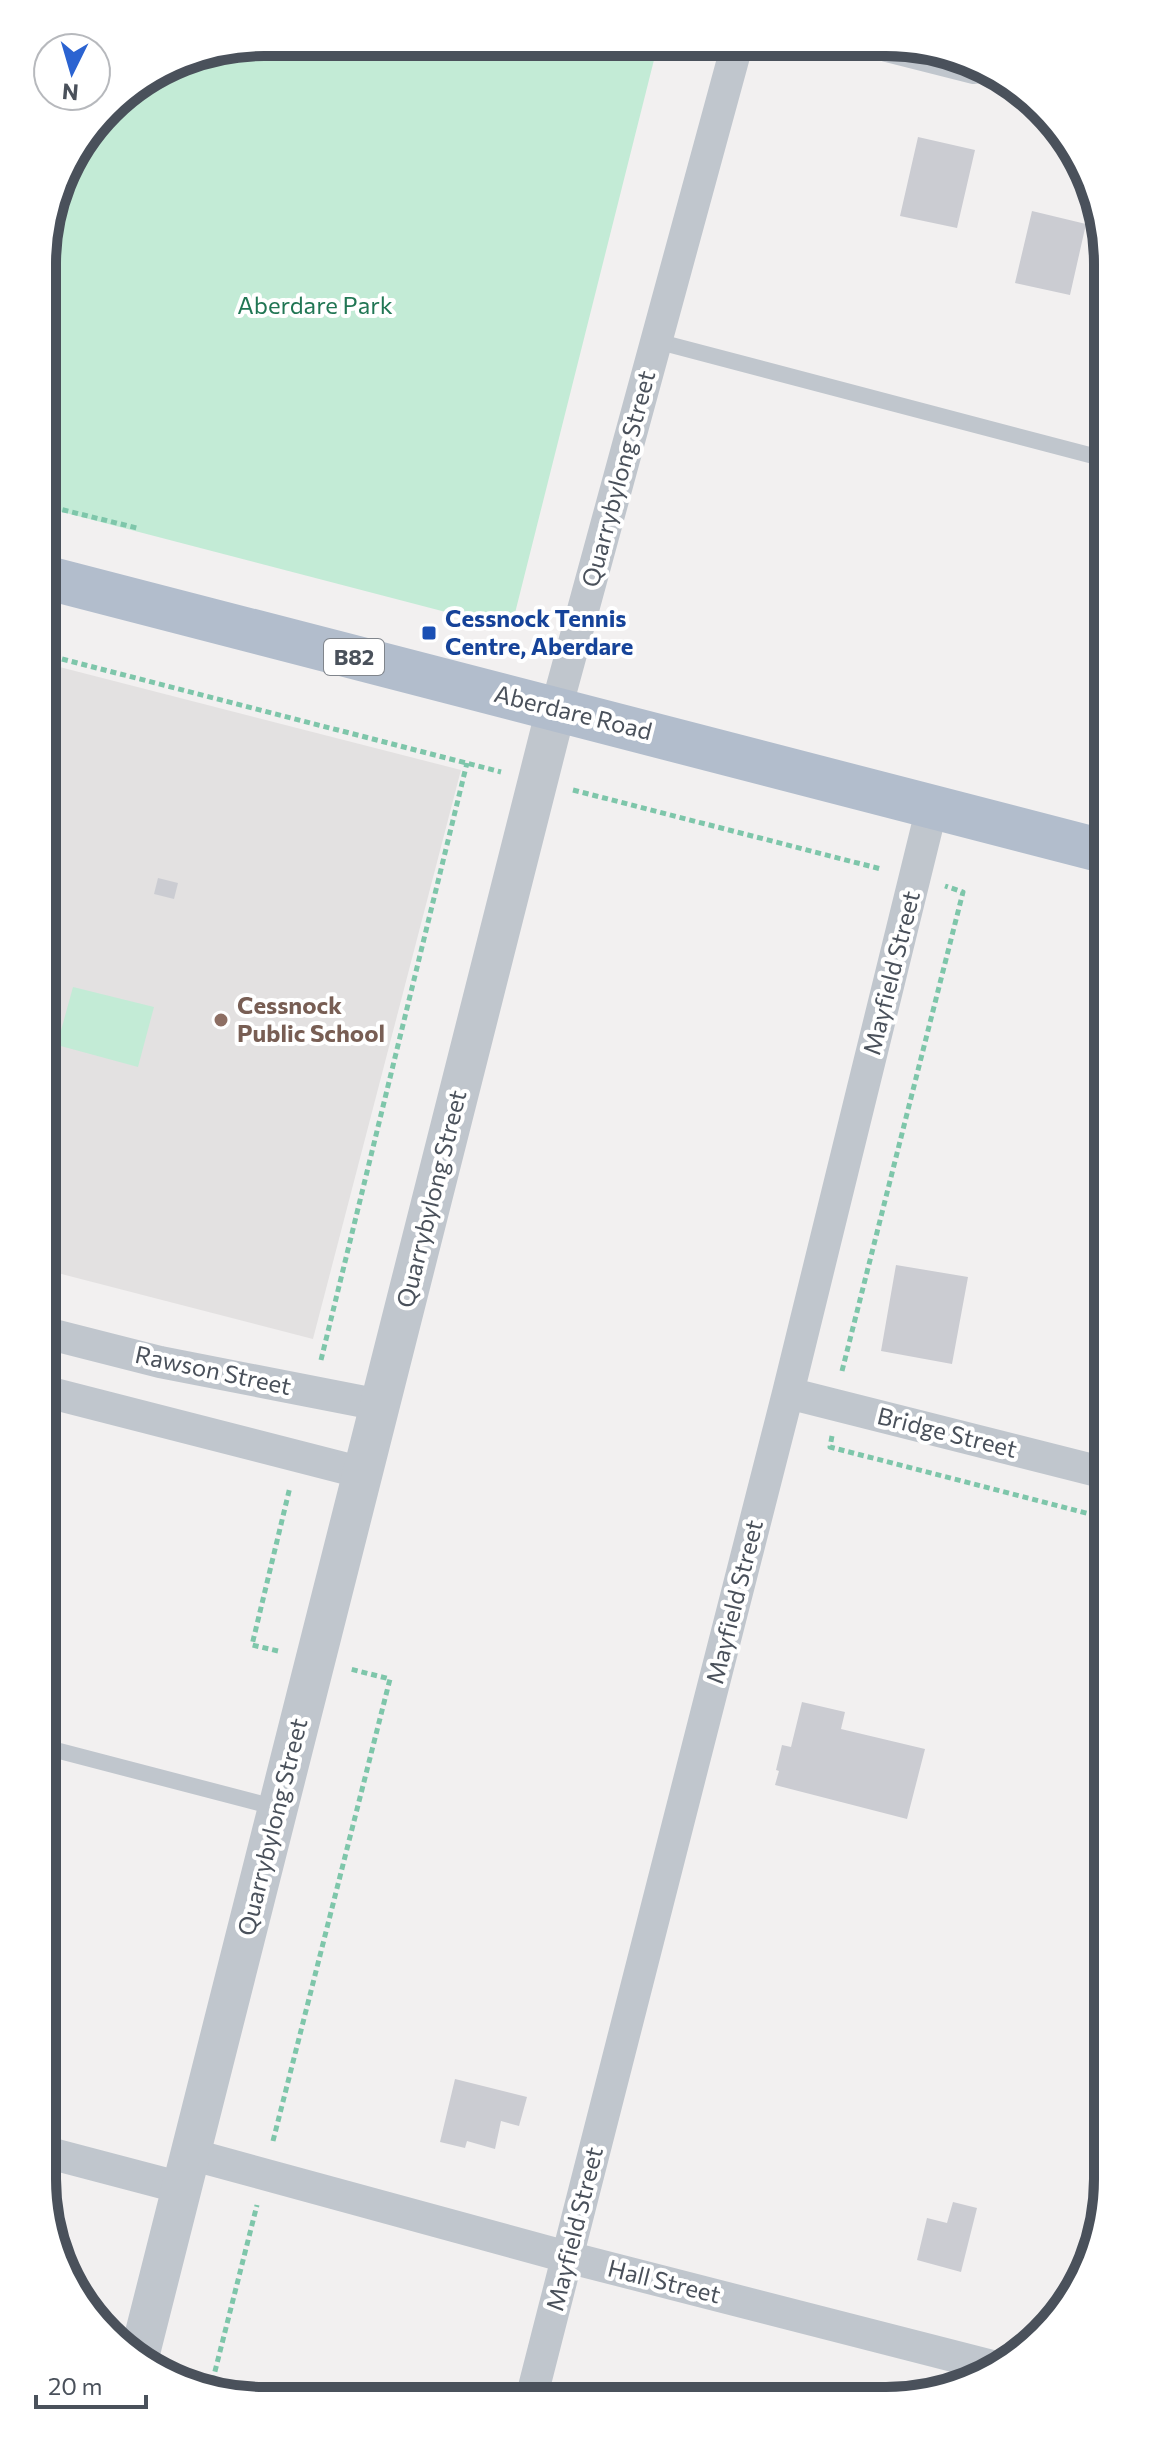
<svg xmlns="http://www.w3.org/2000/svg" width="1150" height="2443" font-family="Commissioner,sans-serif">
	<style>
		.education { fill: #e3e1e1 }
		.green { fill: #c3ebd6 }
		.building { fill: #cbccd2 }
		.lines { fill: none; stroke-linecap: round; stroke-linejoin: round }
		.path { stroke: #7ec6aa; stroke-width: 5; stroke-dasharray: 6 4; stroke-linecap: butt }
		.service { stroke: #c0c6cd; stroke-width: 16 }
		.minor { stroke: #c0c6cd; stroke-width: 32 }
		.tertiary { stroke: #c0c6cd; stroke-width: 40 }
		.primary { stroke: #b2bdcc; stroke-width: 44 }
		.transit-dot { fill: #1a4fb4; stroke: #fff; stroke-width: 3 }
		.education-dot { fill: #8d6e63; stroke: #fff; stroke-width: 3 }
		.labels { text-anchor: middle; stroke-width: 8; stroke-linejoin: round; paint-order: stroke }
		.shield { fill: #fff; stroke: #80858c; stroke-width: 2 }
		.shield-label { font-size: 22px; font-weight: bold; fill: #4a515b }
		.park-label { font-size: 24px; fill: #217654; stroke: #fff }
		.street-label { font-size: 24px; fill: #4a515b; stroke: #fff }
		.transit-label { font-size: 24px; font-weight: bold; fill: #164399; stroke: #fff; text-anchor: start }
		.education-label { font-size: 24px; font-weight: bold; fill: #785e54; stroke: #fff; text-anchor: start }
		.rim { fill: none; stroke: #4a515b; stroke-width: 10 }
	</style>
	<rect width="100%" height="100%" fill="#f2f0f0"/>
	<path class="education" d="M44 663 461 770 313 1339 46 1270Z"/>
	<path class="green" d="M264 42 658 44 511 629 43 507V249L65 165 117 97 179 59Z
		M73 987 154 1007 138 1067 57 1045Z"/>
	<path class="building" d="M918 137 975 150 957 228 900 216Z
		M1032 211 1086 224 1070 295 1015 283Z
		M158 878 178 883 174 899 154 894Z
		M896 1265 968 1277 952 1364 881 1351Z
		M802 1702 845 1712 841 1729 925 1749 907 1819 775 1785 779 1771 776 1770 782 1745 791 1747Z
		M455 2079 527 2097 519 2126 501 2121 495 2149 467 2141 465 2148 440 2142Z
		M953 2202 977 2208 961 2272 917 2260 927 2218 947 2223Z"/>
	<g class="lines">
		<path class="path" d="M43 505 137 528
			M62 659 501 772
			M573 790 881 869
			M321 1360 467 763
			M842 1371 963 892 945 886
			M832 1436 830 1447 1105 1518
			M278 1651 252 1645 290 1487
			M273 2141 390 1679 350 1669
			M210 2391 257 2205"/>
		<path class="service" d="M656 341 1101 458
			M48 1748 278 1808"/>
		<path class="minor" d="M887 46 974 68
			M556 709 737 45
			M46 1333 160 1362 380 1405
			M47 1392 363 1473
			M788 1393 1105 1473
			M49 2153 182 2188
			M190 2154 567 2257 1000 2368
			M532 2395 788 1393 932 807"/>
		<path class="tertiary" d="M139 2357 556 709"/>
		<path class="primary" d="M44 577 1103 851"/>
	</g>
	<rect class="transit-dot" x="421" y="625" width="16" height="16" rx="4"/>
	<circle class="education-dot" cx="221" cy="1020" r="8"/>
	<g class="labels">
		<rect class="shield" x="324" y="639" width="60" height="36" rx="6"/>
		<g class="shield-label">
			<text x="354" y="665">B82</text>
		</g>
		<g class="park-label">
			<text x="315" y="314">Aberdare Park</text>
		</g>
		<g class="street-label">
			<text transform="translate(619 479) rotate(-75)" y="8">Quarrybylong Street</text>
			<text transform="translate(573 713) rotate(14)" y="8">Aberdare Road</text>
			<text transform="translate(892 973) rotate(-76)" y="8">Mayfield Street</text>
			<text transform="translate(432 1199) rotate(-76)" y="8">Quarrybylong Street</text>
			<text transform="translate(213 1371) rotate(12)" y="8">Rawson Street</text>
			<text transform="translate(947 1433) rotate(14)" y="8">Bridge Street</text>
			<text transform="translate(735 1602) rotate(-76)" y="8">Mayfield Street</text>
			<text transform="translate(273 1827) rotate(-76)" y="8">Quarrybylong Street</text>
			<text transform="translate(575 2229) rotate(-76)" y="8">Mayfield Street</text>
			<text transform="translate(664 2282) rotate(14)" y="8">Hall Street</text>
		</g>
		<g class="transit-label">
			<text x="445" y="627">Cessnock Tennis<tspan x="445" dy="28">Centre, Aberdare</tspan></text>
		</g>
		<g class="education-label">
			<text x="237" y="1014">Cessnock<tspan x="237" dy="28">Public School</tspan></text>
		</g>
	</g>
	<path d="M0 0H1150V2443H0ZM264 56H886A208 208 0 0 1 1094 264V2179A208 208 0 0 1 886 2387H264A208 208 0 0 1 56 2179V264A208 208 0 0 1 264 56Z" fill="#fff" fill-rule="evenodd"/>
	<path class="rim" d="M264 56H886A208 208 0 0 1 1094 264V2179A208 208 0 0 1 886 2387H264A208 208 0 0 1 56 2179V264A208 208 0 0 1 264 56Z"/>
	<g transform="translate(72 72) rotate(185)"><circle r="38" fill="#ffffff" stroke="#b7b9bd" stroke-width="2"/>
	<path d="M0-6L14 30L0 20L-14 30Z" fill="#2b63d1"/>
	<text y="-12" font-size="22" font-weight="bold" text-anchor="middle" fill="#4a515b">N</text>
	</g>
	<path d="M36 2395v12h110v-12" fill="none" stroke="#4a515b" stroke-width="4"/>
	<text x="48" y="2395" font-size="24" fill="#4a515b" stroke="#ffffff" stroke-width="6" paint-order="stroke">20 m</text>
</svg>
